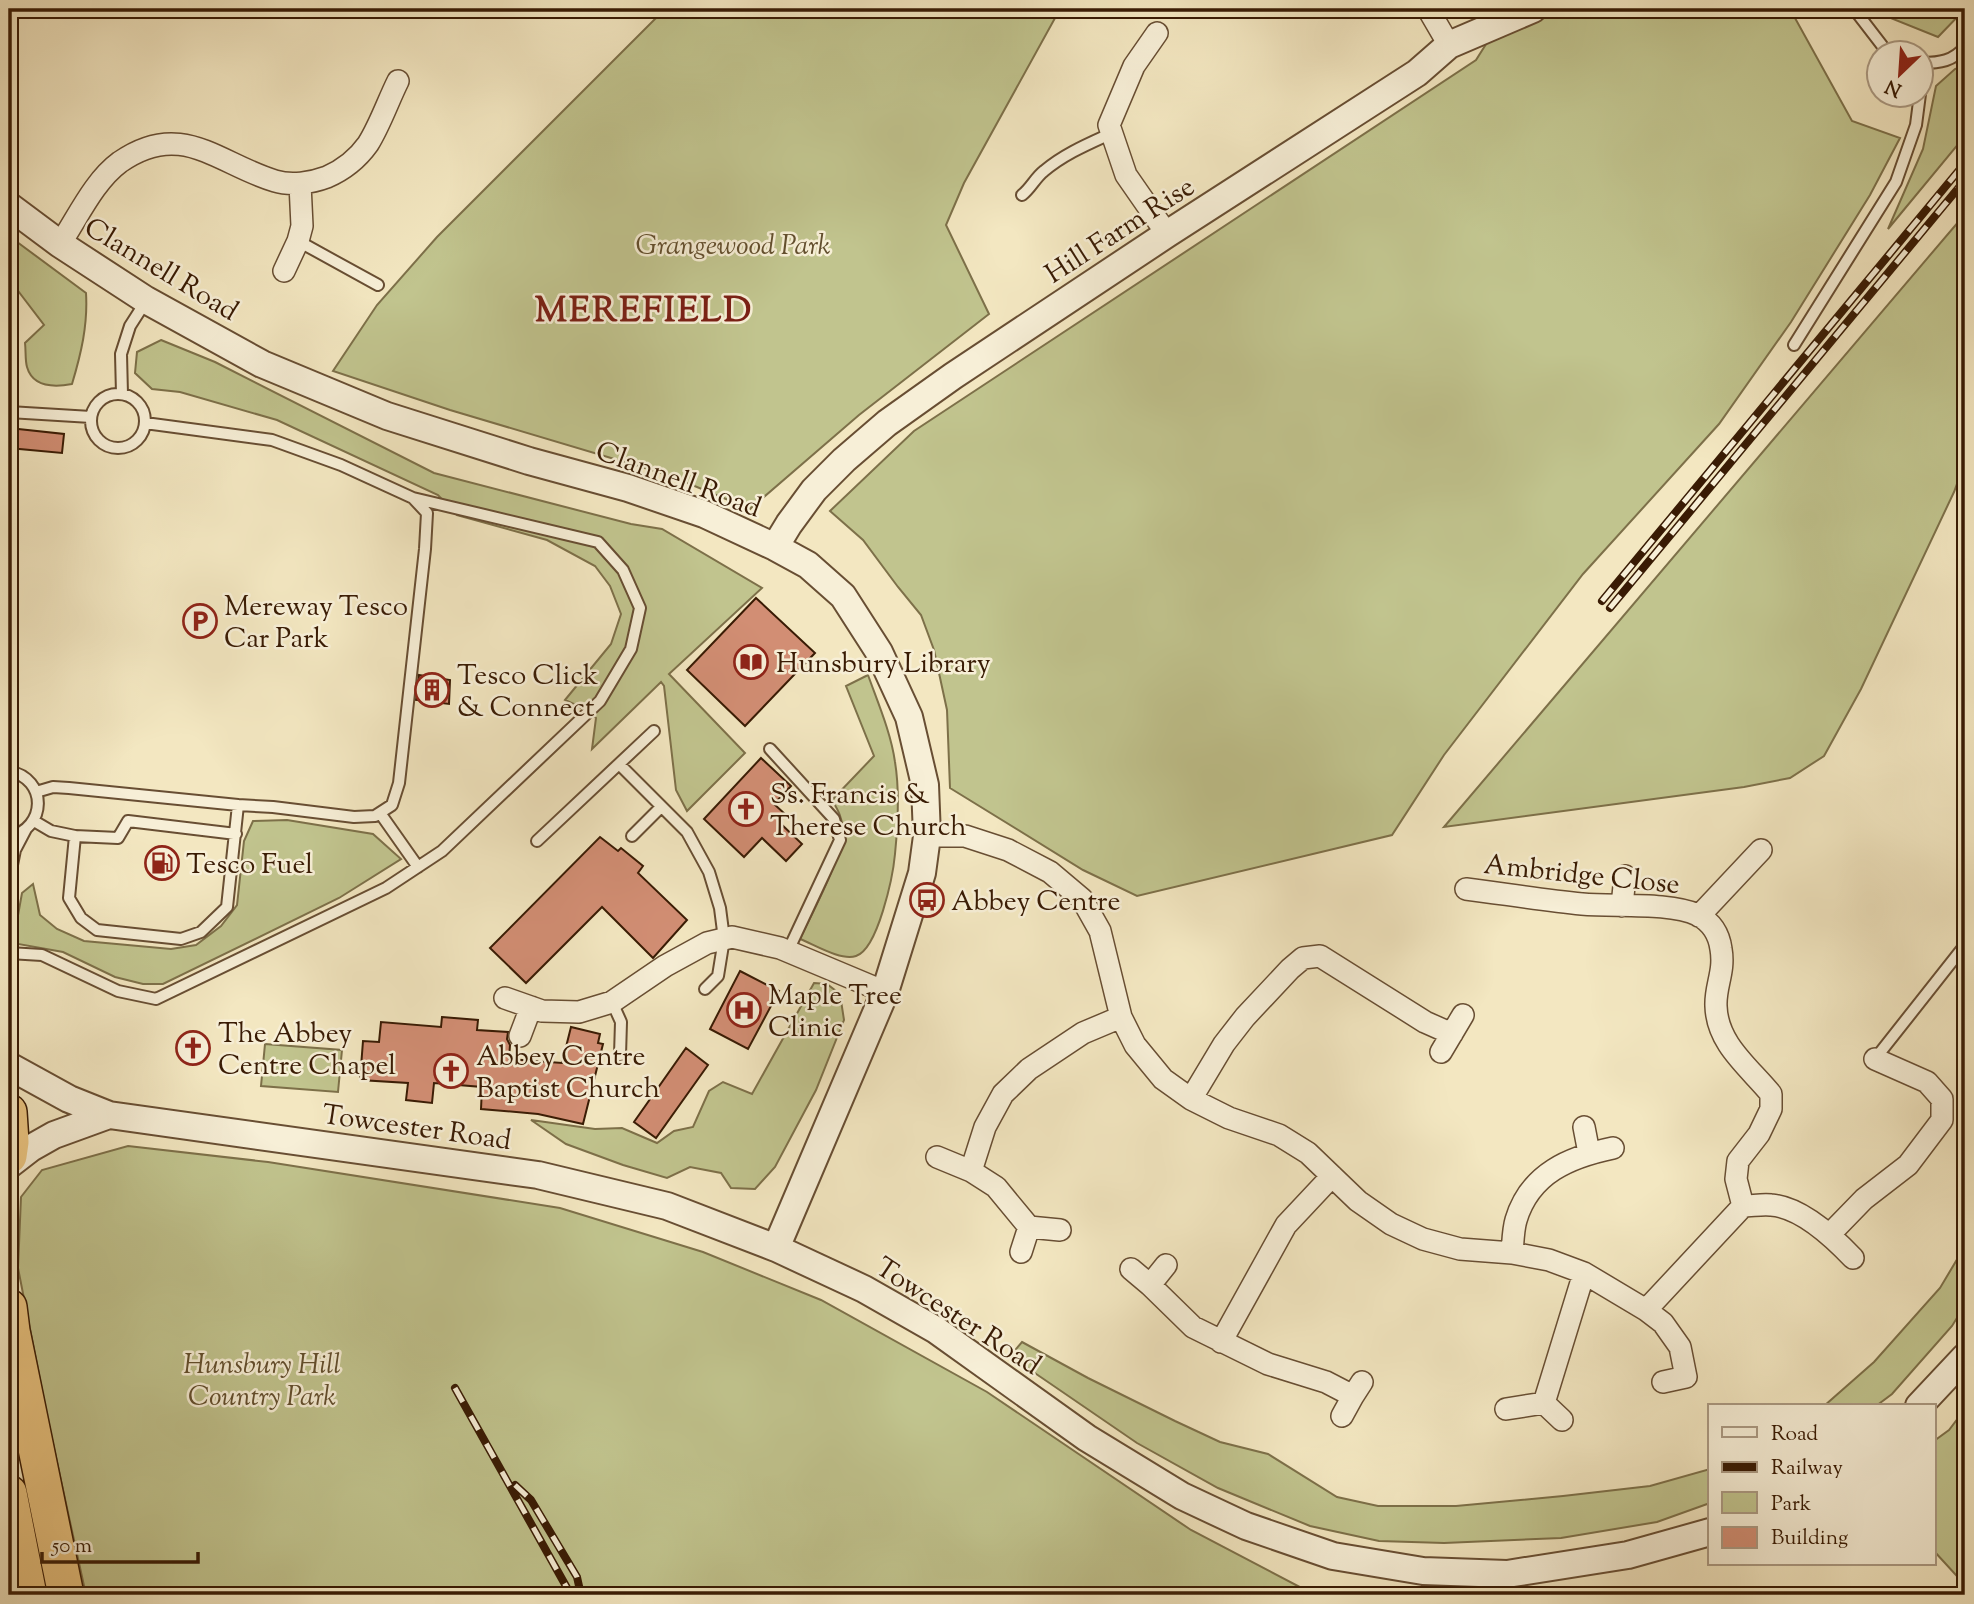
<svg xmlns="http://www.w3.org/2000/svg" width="1974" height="1604" font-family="'Sorts Mill Goudy',serif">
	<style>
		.green { fill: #c1c48e; stroke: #7d7049; stroke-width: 2 }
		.building { fill: #d28e74; stroke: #391b04; stroke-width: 2 }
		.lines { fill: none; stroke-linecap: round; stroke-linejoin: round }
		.service-casing { stroke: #684e33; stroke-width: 14 }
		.minor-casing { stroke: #684e33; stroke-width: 24 }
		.tertiary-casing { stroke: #684e33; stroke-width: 30 }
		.trunk-casing { stroke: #391b04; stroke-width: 38 }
		.service { stroke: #f7efd7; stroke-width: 10 }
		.minor { stroke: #f7efd7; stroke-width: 21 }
		.tertiary { stroke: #f7efd7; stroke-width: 26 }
		.trunk { stroke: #eac480; stroke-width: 35 }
		.rail-casing { stroke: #391b04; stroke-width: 8 }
		.rail { stroke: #f7efd7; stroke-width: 5; stroke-dasharray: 16; stroke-linecap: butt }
		.labels { text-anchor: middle; stroke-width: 5; stroke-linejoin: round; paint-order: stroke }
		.street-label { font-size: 28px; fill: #391b04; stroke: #f7efd7 }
		.park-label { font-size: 28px; font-style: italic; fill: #624e2d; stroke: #f7efd7 }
		.poi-label { font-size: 28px; fill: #391b04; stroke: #f7efd7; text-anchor: start }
		.district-label { font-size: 35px; font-weight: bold; letter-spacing: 2px; fill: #7a1f14; stroke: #f7efd7 }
	</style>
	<rect width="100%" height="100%" fill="#f3e7c1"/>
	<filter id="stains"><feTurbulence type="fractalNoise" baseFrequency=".00286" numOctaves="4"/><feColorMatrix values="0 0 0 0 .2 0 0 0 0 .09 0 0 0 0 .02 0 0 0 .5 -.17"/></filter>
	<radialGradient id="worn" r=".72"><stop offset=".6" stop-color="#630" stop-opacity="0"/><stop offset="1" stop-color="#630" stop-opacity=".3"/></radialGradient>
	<path class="green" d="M665 9H1060L964 183 946 225 989 314 859 415 750 509 668 475 450 410 333 371 377 305 437 237Z
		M1562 9H1790L1852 121 1900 138 1870 195 1791 322 1719 424 1583 574 1444 755 1392 835 1137 896 1083 870 950 788 947 710 934 650 921 615 898 587 863 540 830 511 914 431 1476 60 1488 41Z
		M1874 9H1965L1938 37 1878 13Z
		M1965 65V136L1888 229 1923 149 1936 86 1955 69Z
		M1965 214V462L1954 492 1861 689 1824 756 1790 778 1744 787 1444 827Z
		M9 236 86 293C88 325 81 354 72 384 56 387 33 388 27 367 25 360 26 351 25 343L44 325 9 279Z
		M161 340 215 362 434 473 631 524 662 529 762 588 669 674 745 753 687 811 676 790 664 686 661 682 592 749 596 718 578 706 565 700 611 644 621 614 610 586 595 566 547 540 457 515 438 495 277 420 180 392 152 389 135 373 137 352Z
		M868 675C878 703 891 733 895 762 900 792 898 824 895 854 893 876 878 949 856 956 841 961 815 945 800 939 813 911 841 860 843 831 843 819 838 810 832 800L874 756 846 686Z
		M287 820 373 834 401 859 339 898 163 984H143L115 977 63 952 18 944 15 932 22 893 33 884 40 915 57 929 84 941 171 949 196 945 221 926 237 905 244 841 253 821Z
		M814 983 827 984 840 994 844 1020 816 1090 775 1167 755 1189 731 1188 721 1173 690 1167 667 1178 623 1165 566 1144 531 1120 595 1129 622 1128 657 1143 674 1131 693 1127 709 1091 723 1082 752 1094Z
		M265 1044 342 1050 338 1092 261 1086Z
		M128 1146 268 1162 560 1208 703 1252 821 1300 987 1392 1191 1530 1315 1595H86L48 1421 18 1268 21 1197 42 1170Z
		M1965 1246V1305L1952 1326 1892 1394 1876 1406H1824L1874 1362 1940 1288Z
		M1022 1342 1088 1378 1175 1421 1220 1442 1268 1454 1337 1497 1378 1506H1456L1563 1496 1650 1486 1710 1469V1503L1657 1522 1561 1538 1444 1543 1379 1541 1310 1526 1218 1488 1137 1443 1010 1356Z
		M1965 1409V1585L1934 1551V1441L1949 1430Z"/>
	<path class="building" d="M9 428 64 434 62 453 9 448Z
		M756 598 815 653 745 726 687 670Z
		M419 675 450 680 449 704 416 700Z
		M761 758 791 786 774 804 786 815 779 822 802 844 786 861 762 838 744 857 704 819Z
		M600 837 618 851 621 848 643 866 638 873 687 920 653 958 602 907 526 983 490 948Z
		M740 971 779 991 748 1049 710 1029Z
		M442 1017 478 1020 477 1030 508 1032 507 1039 510 1045 509 1059 562 1063 571 1027 600 1034 598 1043 603 1044 583 1124 538 1114 481 1109 482 1087 434 1083 432 1103 406 1100 408 1083 360 1080 363 1041 379 1042 381 1022 441 1027Z
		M686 1048 708 1065 656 1138 634 1122Z"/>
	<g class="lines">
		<g class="service-casing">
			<path id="service" d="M1854 9 1884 48 1891 52
				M1922 63C1940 63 1953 61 1965 47
				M1022 195C1031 188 1035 178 1044 171 1064 154 1088 144 1112 133
				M298 241 378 285
				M1794 345 1896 182 1916 125 1920 94
				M122 394 121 354 130 326 146 301
				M91 421a27 27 0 1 1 54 0a27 27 0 1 1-54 0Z
				M9 412 91 417
				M770 749 834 819 840 840 788 951
				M619 764 687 832 709 872 720 908 724 939 718 976 705 989
				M9 771C48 779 47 828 9 837
				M36 792 53 787 69 788 238 805 273 807 354 817 375 816 392 805 399 783 425 549 427 513 413 498 341 465 272 440 145 423
				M380 813 418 867
				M34 821 51 831 75 836 69 898 81 918 97 930 181 939 201 932 227 907 238 805
				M75 836 118 838 128 821 236 834
				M632 836 661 807
				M537 841 654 731
				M9 880 15 850 26 829
				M9 953 42 955 118 991 156 999 386 888 442 851 600 701 631 649 640 608 623 570 598 542 413 498
				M612 1002 621 1022 620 1055
				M1875 1059 1965 945"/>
		</g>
		<g class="minor-casing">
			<path id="minor" d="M1428 9 1449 45
				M1157 33 1134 66 1109 125 1126 175 1167 234
				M60 244C78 217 94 181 120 162 182 119 218 164 275 181 291 186 311 183 327 177 343 170 358 158 368 144 380 125 388 101 398 81
				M284 271 298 241 302 226 300 184
				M927 836H965L1008 850 1050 872 1082 899 1100 931 1121 1017 1135 1045 1163 1079 1191 1099 1229 1118 1279 1135 1308 1153 1358 1201 1391 1224 1423 1239 1460 1249 1512 1253 1549 1260 1584 1273 1646 1310 1663 1323 1680 1347 1686 1377 1663 1382
				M1466 889C1505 894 1543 900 1582 904 1615 907 1670 902 1698 915 1711 922 1719 934 1721 949 1725 972 1715 986 1716 1006 1717 1044 1749 1067 1771 1094V1109L1759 1134 1738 1161 1736 1179 1743 1206
				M1622 906 1625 876
				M1699 916 1761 850
				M505 998 542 1011 579 1012 612 1002 665 966 707 943 732 937 780 948 885 992
				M520 1036 531 1007
				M1441 1052 1463 1015
				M1191 1099 1224 1044 1245 1017 1290 969 1303 958 1320 956 1425 1022 1452 1034
				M1584 1127 1589 1153
				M937 1157 971 1171 996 1187 1029 1227 1060 1230
				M971 1171 985 1127 1003 1094 1029 1069 1083 1033 1121 1017
				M1830 1234 1864 1199 1908 1165 1942 1120V1099L1927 1082 1875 1059
				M1021 1252 1029 1227
				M1512 1253C1513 1243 1513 1230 1516 1220 1530 1173 1570 1157 1613 1148
				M1131 1269 1150 1285 1193 1327 1268 1364 1326 1382 1353 1396 1362 1382
				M1150 1285 1166 1265
				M1646 1310 1743 1206C1752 1206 1762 1204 1771 1205 1801 1207 1833 1237 1853 1258
				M1221 1342 1286 1225 1332 1176
				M1544 1403 1562 1420
				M1506 1409 1544 1403 1584 1273
				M1342 1416 1353 1396"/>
		</g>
		<g class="tertiary-casing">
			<path id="tertiary" d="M9 206 60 244 146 300 262 364 387 416 529 461 628 488 704 514 775 547 808 565 843 596 879 652 909 717 925 785 927 836 922 873 885 992 776 1248
				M775 547 789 524 814 490 844 460 887 423 953 376 1167 234 1417 73 1449 45 1533 9
				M9 1066 69 1099 109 1115 538 1175 667 1206 776 1248 864 1289 936 1330 1087 1438 1182 1496 1246 1526 1333 1556 1423 1571 1507 1574 1628 1555 1710 1532
				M9 1165 31 1148 54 1135 109 1115
				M1919 1406 1965 1357"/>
		</g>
		<g class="trunk-casing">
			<path id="trunk" d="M9 1112 11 1142 9 1156
				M9 1307 12 1331 66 1595
				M9 1493 29 1595"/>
		</g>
		<use href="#service" class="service"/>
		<use href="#minor" class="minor"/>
		<use href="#tertiary" class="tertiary"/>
		<use href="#trunk" class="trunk"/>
		<g class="rail-casing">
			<path id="rail" d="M1602 601 1965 163
				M1610 608 1965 180
				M455 1388 571 1595
				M515 1485 531 1500 577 1577 581 1595"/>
		</g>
		<use href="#rail" class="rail"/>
	</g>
	<defs>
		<g id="parking-ring" transform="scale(1.75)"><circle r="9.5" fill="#f7efd7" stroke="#8f2418" stroke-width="1.5"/><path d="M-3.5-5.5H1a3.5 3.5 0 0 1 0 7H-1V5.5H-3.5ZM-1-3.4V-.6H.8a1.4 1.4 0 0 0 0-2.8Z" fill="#8f2418"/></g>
		<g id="library-ring" transform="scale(1.75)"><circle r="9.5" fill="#f7efd7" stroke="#8f2418" stroke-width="1.5"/><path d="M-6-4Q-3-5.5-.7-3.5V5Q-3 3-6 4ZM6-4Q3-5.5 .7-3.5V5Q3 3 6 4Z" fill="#8f2418"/></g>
		<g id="building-ring" transform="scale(1.75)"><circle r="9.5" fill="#f7efd7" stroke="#8f2418" stroke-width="1.5"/><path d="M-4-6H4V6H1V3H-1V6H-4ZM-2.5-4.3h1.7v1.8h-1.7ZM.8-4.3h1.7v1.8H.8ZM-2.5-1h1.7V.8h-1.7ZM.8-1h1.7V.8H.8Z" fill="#8f2418"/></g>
		<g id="church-ring" transform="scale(1.75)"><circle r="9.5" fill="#f7efd7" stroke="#8f2418" stroke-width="1.5"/><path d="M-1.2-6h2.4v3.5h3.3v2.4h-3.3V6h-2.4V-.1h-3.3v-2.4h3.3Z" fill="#8f2418"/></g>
		<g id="fuel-ring" transform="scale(1.75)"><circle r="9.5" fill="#f7efd7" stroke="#8f2418" stroke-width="1.5"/><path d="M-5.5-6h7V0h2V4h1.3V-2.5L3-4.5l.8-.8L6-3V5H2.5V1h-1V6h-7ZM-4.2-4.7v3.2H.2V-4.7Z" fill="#8f2418"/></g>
		<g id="bus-ring" transform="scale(1.75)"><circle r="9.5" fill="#f7efd7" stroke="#8f2418" stroke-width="1.5"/><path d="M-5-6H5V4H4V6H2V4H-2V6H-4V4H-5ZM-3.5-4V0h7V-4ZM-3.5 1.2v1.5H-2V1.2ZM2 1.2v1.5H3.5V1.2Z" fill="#8f2418"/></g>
		<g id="hospital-ring" transform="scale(1.75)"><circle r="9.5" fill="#f7efd7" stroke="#8f2418" stroke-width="1.5"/><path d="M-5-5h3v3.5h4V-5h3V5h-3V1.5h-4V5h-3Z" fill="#8f2418"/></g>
	</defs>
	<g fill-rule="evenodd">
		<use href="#parking-ring" x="200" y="621"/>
		<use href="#library-ring" x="751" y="662"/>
		<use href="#building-ring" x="432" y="690"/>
		<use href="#church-ring" x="746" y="809"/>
		<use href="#fuel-ring" x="162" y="863"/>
		<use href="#bus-ring" x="927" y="900"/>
		<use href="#hospital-ring" x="744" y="1010"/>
		<use href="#church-ring" x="193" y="1048"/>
		<use href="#church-ring" x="451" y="1071"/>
	</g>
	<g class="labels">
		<g class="street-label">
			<text transform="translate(1119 229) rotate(-33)" y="10">Hill Farm Rise</text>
			<text transform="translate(162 268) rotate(31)" y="10">Clannell Road</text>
			<text transform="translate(679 478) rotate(20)" y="10">Clannell Road</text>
			<text transform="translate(1582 873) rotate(6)" y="10">Ambridge Close</text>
			<text transform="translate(417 1126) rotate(8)" y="10">Towcester Road</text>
			<text transform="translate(959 1315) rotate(33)" y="10">Towcester Road</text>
		</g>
		<g class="park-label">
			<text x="733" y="254">Grangewood Park</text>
			<text x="262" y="1373">Hunsbury Hill<tspan x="262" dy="32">Country Park</tspan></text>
		</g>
		<g class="poi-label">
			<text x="224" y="615">Mereway Tesco<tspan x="224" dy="32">Car Park</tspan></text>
			<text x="776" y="672">Hunsbury Library</text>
			<text x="457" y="684">Tesco Click<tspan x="457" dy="32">&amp; Connect</tspan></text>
			<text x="770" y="803">Ss. Francis &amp;<tspan x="770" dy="32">Therese Church</tspan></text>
			<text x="186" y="873">Tesco Fuel</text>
			<text x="951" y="910">Abbey Centre</text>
			<text x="768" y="1004">Maple Tree<tspan x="768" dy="32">Clinic</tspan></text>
			<text x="218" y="1042">The Abbey<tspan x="218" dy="32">Centre Chapel</tspan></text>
			<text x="476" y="1065">Abbey Centre<tspan x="476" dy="32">Baptist Church</tspan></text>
		</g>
		<g class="district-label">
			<text x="644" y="321">MEREFIELD</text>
		</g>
	</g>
	<rect width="1974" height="1604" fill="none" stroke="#f3e7c1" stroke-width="35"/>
	<rect x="10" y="10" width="1953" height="1583" fill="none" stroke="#391b04" stroke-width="3.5"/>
	<rect x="18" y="18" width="1939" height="1569" fill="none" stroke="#391b04" stroke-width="2"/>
	<rect x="1708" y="1404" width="228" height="161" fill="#f7efd7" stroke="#ab9a83" stroke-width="2"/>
	<rect x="1722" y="1427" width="35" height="10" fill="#f7efd7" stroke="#ab9a83" stroke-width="2"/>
	<text x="1771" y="1440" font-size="21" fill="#391b04">Road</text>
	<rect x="1722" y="1462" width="35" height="10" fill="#391b04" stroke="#ab9a83" stroke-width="2"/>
	<text x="1771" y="1474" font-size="21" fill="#391b04">Railway</text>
	<rect x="1722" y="1492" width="35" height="21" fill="#c1c48e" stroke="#ab9a83" stroke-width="2"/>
	<text x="1771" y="1510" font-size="21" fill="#391b04">Park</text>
	<rect x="1722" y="1527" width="35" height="21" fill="#d28e74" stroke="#ab9a83" stroke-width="2"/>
	<text x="1771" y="1544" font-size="21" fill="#391b04">Building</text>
	<g transform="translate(1900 74) rotate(205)"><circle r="33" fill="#f7efd7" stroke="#ab9a83" stroke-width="2"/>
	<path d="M0-5L12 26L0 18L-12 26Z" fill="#8f2418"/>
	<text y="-10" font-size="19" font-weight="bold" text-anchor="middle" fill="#391b04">N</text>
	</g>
	<path d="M42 1552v10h156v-10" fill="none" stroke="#391b04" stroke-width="3.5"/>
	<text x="52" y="1552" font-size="21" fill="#391b04" stroke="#f7efd7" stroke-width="5" paint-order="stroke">50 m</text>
	<rect width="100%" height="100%" filter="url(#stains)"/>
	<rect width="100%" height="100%" fill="url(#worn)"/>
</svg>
